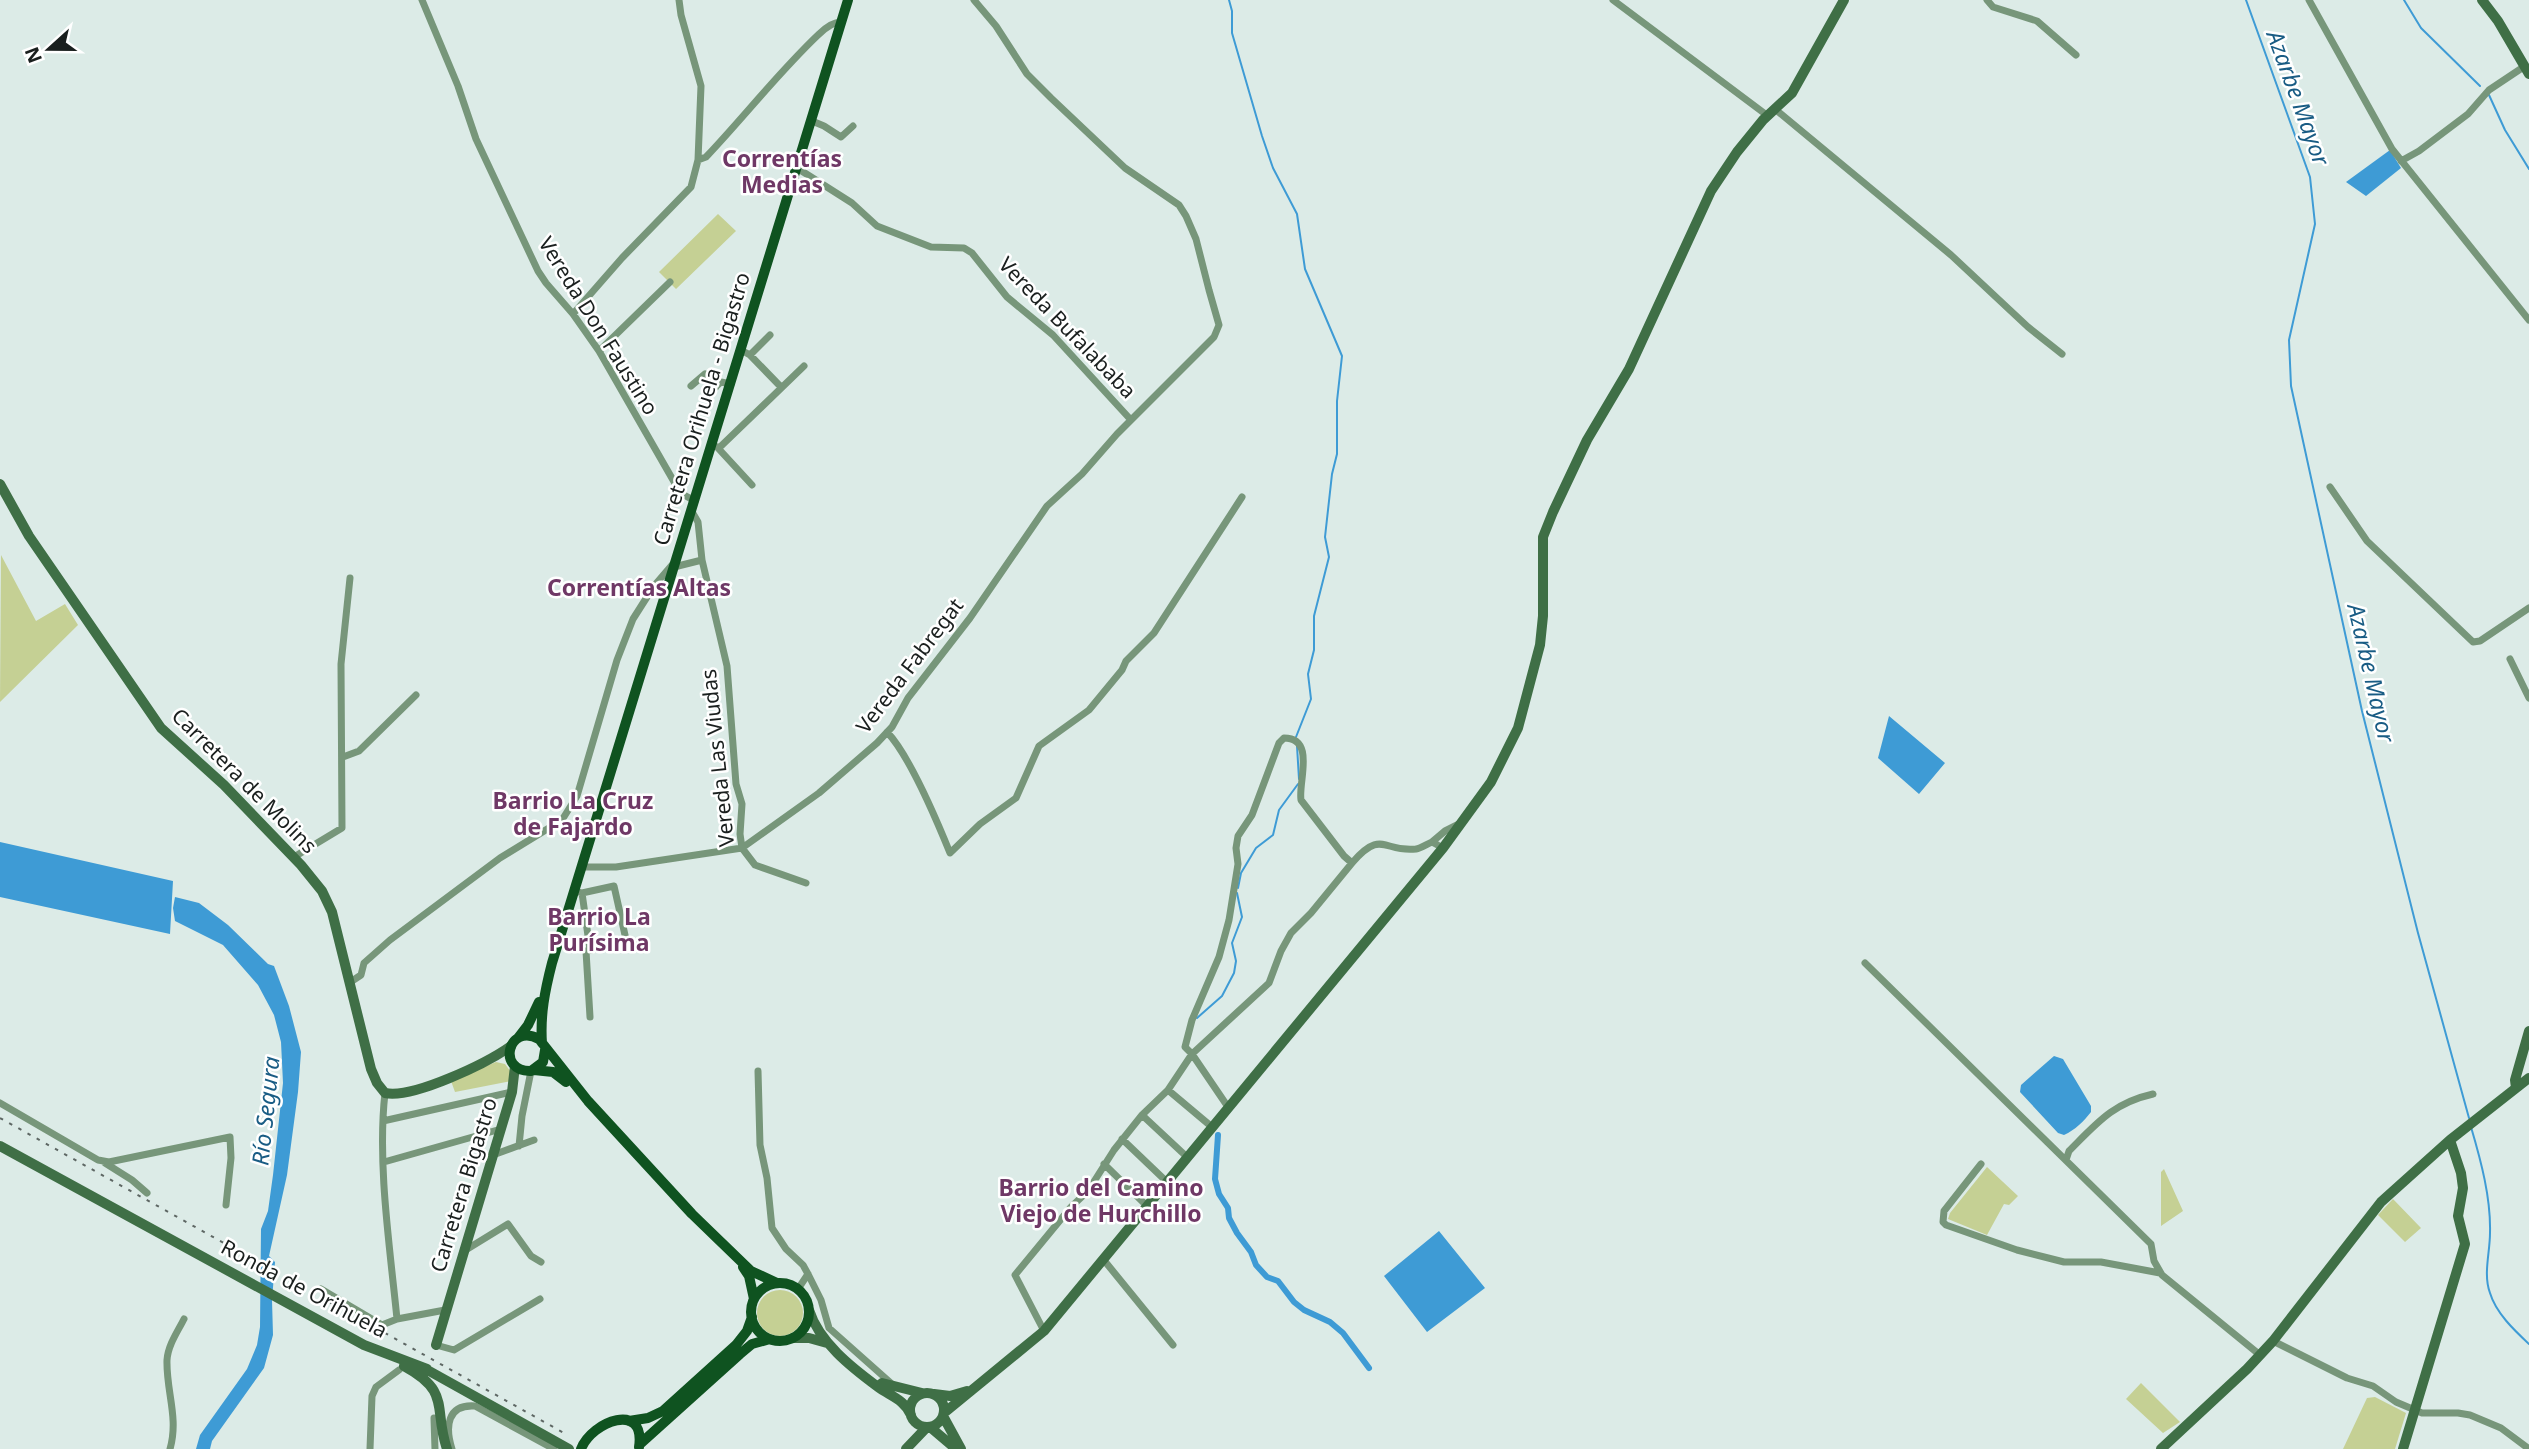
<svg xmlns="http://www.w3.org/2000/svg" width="2529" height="1449" font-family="'Noto Sans',sans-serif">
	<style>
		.green { fill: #c5d094 }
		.water { fill: #3e9bd5 }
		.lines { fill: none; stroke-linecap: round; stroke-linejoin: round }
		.stream { stroke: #3e9bd5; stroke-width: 2 }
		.canal { stroke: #3e9bd5; stroke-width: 6 }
		.street { stroke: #77967a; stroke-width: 7 }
		.secondary { stroke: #3f6f46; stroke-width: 10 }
		.primary { stroke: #0f5320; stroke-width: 10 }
		.rail { stroke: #5e6764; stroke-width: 2; stroke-dasharray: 3.5 7; stroke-linecap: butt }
		.labels { text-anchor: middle; stroke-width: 5; stroke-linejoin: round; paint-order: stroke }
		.street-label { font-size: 21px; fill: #1a1f1e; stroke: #fff }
		.water-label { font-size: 23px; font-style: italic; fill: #195c84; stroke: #fff }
		.neighbourhood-label { font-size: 23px; font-weight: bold; fill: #6f3866; stroke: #fff }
	</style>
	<rect width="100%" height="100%" fill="#dcebe7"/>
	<path class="green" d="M718 214 736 231 676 289 659 272Z
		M1 555 36 621 65 604 78 625 0 702Z
		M496 1062 505 1064 511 1072V1081L455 1092 451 1081Z
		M1987 1167 2018 1196 2009 1205 2004 1204 1987 1235 1948 1219 1950 1213Z
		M2164 1169 2183 1211 2161 1226V1172Z
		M2393 1199 2421 1228 2405 1242 2378 1215Z
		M757 1313a23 23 0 1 1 46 0a23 23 0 1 1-46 0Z
		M2141 1383 2180 1422 2163 1433 2126 1399Z
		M2375 1397 2406 1413 2395 1449H2343L2367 1398Z"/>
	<path class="water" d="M2390 150 2401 168 2366 196 2346 182Z
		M1889 716 1945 763 1919 794 1878 758Z
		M0 842 173 881 170 934 0 897Z
		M175 897 199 903 228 925 268 964 274 966 289 1006 301 1052 298 1092 287 1175 269 1256 275 1262 272 1300 273 1335 264 1368 212 1441 210 1449H196L200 1435 247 1369 257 1345 260 1327 261 1229 268 1211 273 1175 283 1083 281 1042 274 1015 258 985 223 945 175 921 173 908Z
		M2054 1056 2063 1059 2091 1106V1112C2084 1121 2075 1130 2064 1135L2058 1133 2020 1092 2021 1085Z
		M1439 1231 1485 1288 1427 1332 1384 1276Z"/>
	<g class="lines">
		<path class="stream" d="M1229 0 1232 11V33L1262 136 1273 168 1297 214 1305 269 1342 356 1337 401V454L1332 474 1325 537 1329 557 1314 616V650L1308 674 1311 699 1296 737
			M2246 0 2310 177 2315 224 2289 340 2291 386 2362 711 2418 933 2469 1118
			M2404 0 2421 28 2480 86
			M2489 95 2505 130 2529 169
			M1297 746 1299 779
			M1238 888 1241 873 1256 848 1273 835 1279 810 1298 784
			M1197 1018 1222 996 1234 973 1236 961 1232 943 1242 917 1237 893
			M2471 1127C2481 1161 2491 1198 2490 1233 2490 1253 2483 1274 2490 1293 2496 1313 2514 1330 2529 1344"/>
		<path class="canal" d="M1218 1135 1215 1179 1219 1194 1228 1208 1229 1218 1237 1233 1251 1252 1256 1265 1267 1277 1278 1281 1294 1302 1304 1310 1330 1322 1343 1333 1369 1368"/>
		<path class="street" d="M422 0 458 86 476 139 538 271 546 283 573 314 599 351 677 487 684 495 695 501
			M1613 0 1768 116
			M1987 0 1993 7 2037 21 2076 55
			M2309 0 2392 149 2529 320
			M1775 109 1951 255 2028 327 2062 354
			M812 121 824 126 841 137 853 126
			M698 160 706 157C744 117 778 73 818 35 824 29 832 22 841 22
			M2401 161 2419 151 2468 114 2489 90 2525 66
			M797 168 852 203 877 226 931 247 964 248 972 253 1007 297 1053 335 1131 420
			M573 314 622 258 691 187 698 160 701 86 681 15 679 0
			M741 350 750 355 781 387
			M599 351 670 282
			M750 355 770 335
			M691 386 705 374 716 387
			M707 395 721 382 731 384
			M717 447 752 485
			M719 448 804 366
			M2330 487 2367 541 2473 642 2480 641 2529 608
			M691 510 698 522 702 560 727 666 736 784 742 804 740 834 742 848 755 865 806 883
			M674 567 702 560
			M2510 659 2529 698
			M887 732C910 756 937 821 950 853L980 824 1016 798 1039 746 1089 710 1122 670 1126 661 1154 633 1242 497
			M343 757 359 751 416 695
			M1432 842 1445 831 1459 824
			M294 857 342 828 341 664 350 578
			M1352 863C1382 828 1384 853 1416 849 1421 848 1427 844 1432 842L1443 848
			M582 867H616L742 848 819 793 877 743 892 727 908 698 970 618 1047 506 1082 474 1117 434 1214 337 1219 325 1209 290 1196 239 1186 216 1179 205 1125 168 1051 98 1027 74 996 26 974 0
			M575 891 582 893 590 950 586 951 590 1017
			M582 893 614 886 627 944
			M590 950 642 942
			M1865 963 2151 1244 2154 1261 2162 1275 2260 1355
			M349 983 361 975 364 963 390 940 500 858 562 820 577 796 617 660 633 619 654 586 672 565
			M758 1071 760 1145 767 1178 772 1228 786 1249 803 1265 808 1274 821 1300 829 1328 892 1384
			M1168 1090 1212 1127
			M385 1093C377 1163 390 1248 397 1319
			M0 1103 98 1160 109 1162 230 1137 231 1158 226 1205
			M1142 1115 1187 1157
			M383 1121 512 1092
			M1122 1139 1167 1182
			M519 1146 522 1116 531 1071
			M493 1155 534 1140
			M2066 1160 2069 1151C2097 1123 2113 1103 2153 1094
			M384 1162 501 1129
			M105 1163 132 1180 147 1193
			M1104 1164 1147 1206
			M1981 1164 1944 1211 1943 1222 1946 1225 2017 1250 2064 1262H2101L2160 1273
			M464 1251 508 1224 531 1256 541 1262
			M1103 1259 1173 1345
			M321 1289 382 1325 397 1319 445 1310
			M798 1289 808 1274
			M1044 1331 1015 1275 1071 1207 1088 1191 1114 1150 1142 1115 1168 1090 1192 1054 1269 983 1281 951 1291 933 1311 913 1352 863 1344 856 1301 800C1298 782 1316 738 1284 738L1279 743 1252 815 1238 836 1236 848 1238 864 1229 920 1219 957 1192 1020 1185 1047 1192 1054 1228 1107
			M2273 1341 2347 1378 2373 1386 2396 1402 2422 1413H2458L2470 1415 2501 1428 2529 1449
			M436 1345 454 1350 540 1299
			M434 1418 435 1449
			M170 1449C179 1418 166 1391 167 1360 168 1345 178 1331 184 1319
			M370 1449 372 1396 376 1387 399 1370
			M452 1449C445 1427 447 1404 475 1406L554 1449"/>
		<path class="secondary" d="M2482 0 2498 21 2529 74
			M0 484 29 536 161 728 224 785 301 865 322 891 332 912 371 1069 377 1083 385 1093C413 1099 487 1063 511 1046
			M2516 1088 2515 1080 2529 1031
			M0 1146 364 1345 427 1369
			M809 1310C819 1342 851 1367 878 1387 890 1396 904 1399 911 1415
			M793 1338H809L827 1343
			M436 1345 512 1092 515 1066
			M404 1366C452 1392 433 1408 447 1449
			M422 1367 569 1449
			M882 1383 922 1393
			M910 1410a17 17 0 1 1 34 0a17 17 0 1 1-34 0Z
			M934 1394 950 1396 967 1391
			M944 1413 1044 1331 1443 848 1491 782 1518 728 1540 645 1543 616V537L1553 512 1587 440 1629 369 1711 191 1737 152 1763 120 1792 93 1844 0
			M943 1416 961 1449
			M930 1427 956 1449
			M906 1449 927 1427
			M2161 1449 2247 1369 2273 1341 2381 1202 2450 1140 2529 1078
			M2403 1449 2465 1244 2458 1216 2463 1188 2461 1173 2450 1140"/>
		<path class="primary" d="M518 1038 528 1025 539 1002
			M542 1043C540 1015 545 990 552 963L848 0
			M545 1050 543 1062 531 1071C496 1072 508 1022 539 1039L588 1101 692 1214 751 1271 777 1283
			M534 1070 553 1072 566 1082
			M743 1267 749 1276 754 1299
			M751 1312a29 29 0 1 1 58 0a29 29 0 1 1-58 0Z
			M629 1421 648 1418 663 1411 736 1345 747 1331 752 1317
			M640 1444 740 1354 752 1344 770 1339
			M581 1449C592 1421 646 1401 639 1447"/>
		<path class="rail" d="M0 1118 564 1433"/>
	</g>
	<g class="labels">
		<g class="street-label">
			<text transform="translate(598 326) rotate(58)" y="7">Vereda Don Faustino</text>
			<text transform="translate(1067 328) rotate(46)" y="7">Vereda Bufalababa</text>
			<text transform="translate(702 409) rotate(-73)" y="7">Carretera Orihuela - Bigastro</text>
			<text transform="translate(910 666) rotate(-53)" y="7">Vereda Fabregat</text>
			<text transform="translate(718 758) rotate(-96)" y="7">Vereda Las Viudas</text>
			<text transform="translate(244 781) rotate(45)" y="7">Carretera de Molins</text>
			<text transform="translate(464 1185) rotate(-73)" y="7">Carretera Bigastro</text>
			<text transform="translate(304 1289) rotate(28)" y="7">Ronda de Orihuela</text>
		</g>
		<g class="water-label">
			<text transform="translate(2298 98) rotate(70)" y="8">Azarbe Mayor</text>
			<text transform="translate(2371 673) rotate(77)" y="8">Azarbe Mayor</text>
			<text transform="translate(266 1111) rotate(-84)" y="8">Río Segura</text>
		</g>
		<g class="neighbourhood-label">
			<text x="782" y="167">Correntías<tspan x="782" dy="26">Medias</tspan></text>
			<text x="639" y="596">Correntías Altas</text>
			<text x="573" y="809">Barrio La Cruz<tspan x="573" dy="26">de Fajardo</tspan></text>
			<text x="599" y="925">Barrio La<tspan x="599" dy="26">Purísima</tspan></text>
			<text x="1101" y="1196">Barrio del Camino<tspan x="1101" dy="26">Viejo de Hurchillo</tspan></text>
		</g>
	</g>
	<g transform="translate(49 49) rotate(249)" stroke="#ffffff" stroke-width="5" paint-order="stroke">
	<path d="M0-5L12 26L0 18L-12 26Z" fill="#1a1f1e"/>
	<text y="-10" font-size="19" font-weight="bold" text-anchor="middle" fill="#1a1f1e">N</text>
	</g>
</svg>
